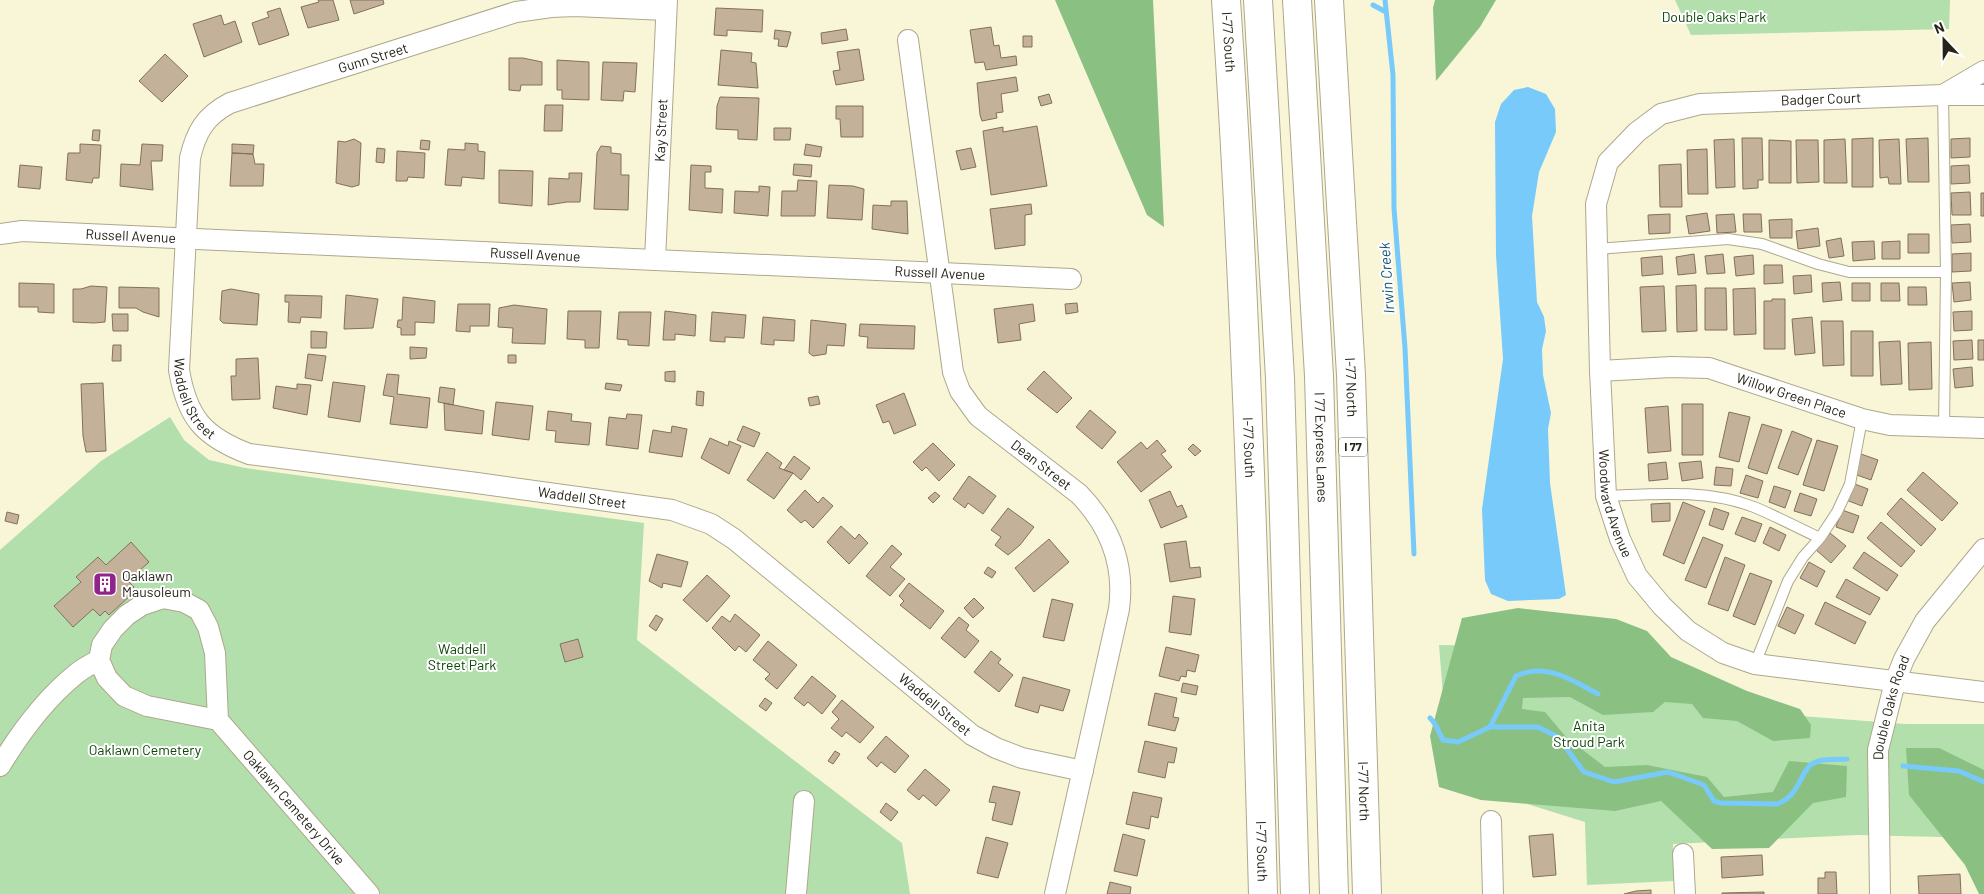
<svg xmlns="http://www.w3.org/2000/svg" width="1984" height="894" font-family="Barlow,sans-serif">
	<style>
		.green { fill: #b2dfac }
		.forest { fill: #8ac183 }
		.water { fill: #77caf9 }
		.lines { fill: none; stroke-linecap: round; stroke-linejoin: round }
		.stream { stroke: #77caf9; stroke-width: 5 }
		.building { fill: #c4b19a; stroke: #82705b }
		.lane-casing { stroke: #ada88d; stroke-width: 12 }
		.street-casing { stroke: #ada88d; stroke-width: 22 }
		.highway-casing { stroke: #ada88d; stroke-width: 30 }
		.lane { stroke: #fff; stroke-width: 10 }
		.street { stroke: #fff; stroke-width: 20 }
		.highway { stroke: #fff; stroke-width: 28 }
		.labels { text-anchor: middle; stroke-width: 4; stroke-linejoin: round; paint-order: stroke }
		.shield { fill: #fff; stroke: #67665e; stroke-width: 1 }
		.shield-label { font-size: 12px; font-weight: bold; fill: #262419 }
		.park-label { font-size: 14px; fill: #0d4606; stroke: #fff }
		.street-label { font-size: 14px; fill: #262419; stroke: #fff }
		.poi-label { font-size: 14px; fill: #262419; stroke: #fff; text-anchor: start }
		.water-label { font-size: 15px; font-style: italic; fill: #145574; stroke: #fff }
	</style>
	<rect width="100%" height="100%" fill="#f9f5d7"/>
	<path class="green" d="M1675 0H1950L1949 29 1691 35Z
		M170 417 184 440 209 460 245 468 644 523 637 640 902 843 910 894H0V550L101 461Z
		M1439 645 1614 648 1723 710 1905 724H1984V838L1857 835 1673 844 1674 881 1587 885 1585 822 1450 780Z"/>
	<path class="forest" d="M1055 0H1153L1164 227 1147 215Z
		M1435 0H1496L1480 27 1436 81 1433 8Z
		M1518 608 1616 619 1647 631 1671 657 1747 691 1800 709 1811 725 1810 738 1773 741 1737 721 1703 718 1692 704 1665 702 1653 712 1603 715 1570 697 1523 698 1522 709 1545 712 1566 737 1605 767 1647 765 1707 777 1724 797 1773 792 1789 761 1847 766 1846 797 1813 803 1769 848 1712 849 1661 801 1615 811 1481 800 1439 787 1430 736 1462 618Z
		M1906 748H1939L1984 770V894H1979L1965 865 1909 795Z"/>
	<path class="water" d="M1528 87 1546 94 1555 109 1556 132 1539 172 1532 216 1537 302 1544 317 1546 331 1542 349 1543 375 1551 413 1548 429 1550 483 1566 595 1559 599 1508 601 1491 594 1485 580 1482 509 1503 359 1496 255 1495 122 1501 104 1514 90Z"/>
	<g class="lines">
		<path class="stream" d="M1385 0 1393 75 1394 208 1405 348 1414 554
			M1373 5 1386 12
			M1430 718C1436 723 1439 733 1443 740L1458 742 1490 727H1538L1558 737 1584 772 1614 782 1668 772 1704 785 1714 801 1721 803 1777 804C1802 795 1800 767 1816 762 1825 758 1838 760 1847 759
			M1490 727 1516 676C1546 662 1571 680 1598 694
			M1903 766 1959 771 1984 782"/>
	</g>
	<path class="building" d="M318 0H333L339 20 308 28 301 7 319 2Z
		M350 0H383L384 4 354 14Z
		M280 8 289 35 259 45 252 23 269 17 267 12Z
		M716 8 763 10 762 32 727 30V36L714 35Z
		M221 15 224 25 235 21 242 42 204 57 193 24Z
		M991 27 994 46 999 45 1001 58 1016 56 1017 65 986 70 984 62 975 63 970 30Z
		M846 29 848 40 822 44 821 33Z
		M775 30 791 32 787 47 778 46 779 39H774Z
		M1023 36H1032V47H1023Z
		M859 49 864 80 836 85 833 71 840 70 837 52Z
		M721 50 752 53 751 62 756 63 758 88 718 85Z
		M165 54 188 76 162 102 139 81Z
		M509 58H523L542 62V85H521L520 91 509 90Z
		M557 60 589 62V100L562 99V90H557Z
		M603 62 637 63 635 92 624 91 623 101 601 100Z
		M1016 77 1018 91 1001 94 1003 112 996 113 997 118 982 121 980 115 977 83Z
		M1049 94 1052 103 1041 106 1038 97Z
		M720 97 759 98 757 140 738 139V130L716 129 717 106Z
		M545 105H563L562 131H544Z
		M836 106H863V137H841L840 119H836Z
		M1037 126 1047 186 991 195 983 131 1003 127V132Z
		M774 128H791L790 140H774Z
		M93 130H100L99 141 92 140Z
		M1742 138H1762L1763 180H1758V188L1743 189Z
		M1873 138V187H1852V139Z
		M1928 138 1929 182H1908L1906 139Z
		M1970 138V157L1951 158V139Z
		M354 139 361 143 359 185 352 187 336 183 338 141 345 142Z
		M1734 139 1735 187 1716 188 1714 140Z
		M1845 139 1847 183H1824V140Z
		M1899 139 1901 184H1889L1888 177 1880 178 1879 140Z
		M421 140 430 141 429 150 420 149Z
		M1769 140 1791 141V183H1769Z
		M1796 140H1818L1819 182 1797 183Z
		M465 143 478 144V151L485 152 484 179 462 177 461 186 445 185 448 149 465 150Z
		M80 144 101 145 99 178H93L92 183 66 180 68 153H80Z
		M142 144 163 145 162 161H151L153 190 120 186 121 164 140 165Z
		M232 144 254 145 253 154 232 153Z
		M806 144 822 147 820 157 804 155Z
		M601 146 611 147V153L621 154V175H629L628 210 594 209 597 153Z
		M377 148 385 149 384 163 376 162Z
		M971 148 976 167 961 170 956 151Z
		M1707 149 1708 194H1688L1687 150Z
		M397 151 425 153 424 178 408 177 407 181H396Z
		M232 153 253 154 255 164H264L263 186H230Z
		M794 164 812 165 811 177 793 175Z
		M1681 164 1682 207H1660L1659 165Z
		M20 165 42 167 40 189 18 187Z
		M691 165 711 166V172H705V188L723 189 722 213 689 210Z
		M1969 165 1970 183 1951 184V166Z
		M499 170 533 171 532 206 499 203Z
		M569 173H582L580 202H567L548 205 549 178 569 179Z
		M798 180 817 181 815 216H781L782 191H797Z
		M829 185 853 186 864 189 862 220 827 218Z
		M759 186 770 187 768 216 734 213 735 191 759 192Z
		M1970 192 1971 215H1952L1951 193Z
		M1981 193H1984V216H1981Z
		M891 201H907L908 234 872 229 873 205 891 206Z
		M1031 204 1032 214 1025 215V245L995 249 990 209Z
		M1707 213 1710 231 1689 234 1686 216Z
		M1670 214V233L1649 234 1648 215Z
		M1734 214 1736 232 1717 233 1716 215Z
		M1743 214H1761L1762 232H1744Z
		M1792 219V238H1770L1769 220Z
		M1970 224 1971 242 1952 243 1951 225Z
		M1818 228 1820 246 1798 249 1796 231Z
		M1908 234H1929V253H1908Z
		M1841 238 1844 256 1829 258 1826 241Z
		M1874 241 1875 259 1853 261 1852 242Z
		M1900 241V259H1882V242Z
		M1971 253V271L1952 272V254Z
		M1694 254 1696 273 1678 275 1676 257Z
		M1723 254 1725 273 1707 274 1705 256Z
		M1753 255 1754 274 1736 276 1734 257Z
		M1662 256 1663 274 1642 276 1641 258Z
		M1764 265H1782L1783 283 1764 284Z
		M1811 275 1812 292 1794 294 1793 276Z
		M1840 282 1842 300 1823 302 1822 283Z
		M1970 282 1971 300 1954 302 1952 283Z
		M19 283 54 284V313L38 312V307H19Z
		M1852 283H1870V301H1852Z
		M1881 283H1899L1900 301H1881Z
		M1696 285 1697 331 1677 332 1676 286Z
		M91 286 107 287 105 322 94 323 73 322V289H81Z
		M1664 286 1666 331 1642 332 1640 287Z
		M119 287 159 288V317L143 312 136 308H119Z
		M1908 287H1926L1927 305H1908Z
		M1705 288H1726L1727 330H1705Z
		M1755 288 1756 334 1734 335 1733 289Z
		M231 289 259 294 257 325 223 323 220 320 222 291Z
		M285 295 322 296 321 318 301 317 300 323 288 322 289 302H285Z
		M346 295 378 299 373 328 344 329Z
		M403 297 435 301 434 323 415 322V335H401V328L397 327 398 320H402Z
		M1772 299H1785V349H1764V301H1772Z
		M1077 303 1078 312 1066 314 1065 304Z
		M458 304H490L489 326H470V332L456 331Z
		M1033 304 1035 321 1019 324 1021 340 998 343 994 309Z
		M514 305 547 309 545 344 512 343 513 328 498 327 499 308Z
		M568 311H601L599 348H585V340L567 339Z
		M665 311 696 315 695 336 675 334V340H663Z
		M1972 311V330L1954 331 1953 312Z
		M619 312H651L649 346 628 345V340L617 339Z
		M712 312 746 315 744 338 725 337V342L710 341Z
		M112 314H128V331H113Z
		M763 317 795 320 794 341 774 340V345L761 344Z
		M1812 317 1815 353 1795 355 1792 319Z
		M811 320 846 324 844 346 827 345 826 354 813 356 809 353Z
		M1821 321H1843L1844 365 1823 366Z
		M860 324 915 326 914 349 867 348 868 337 859 336Z
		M311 331 327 332 326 348H311Z
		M1851 331H1873V376H1851Z
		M1972 340 1973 359 1954 360 1953 341Z
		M1978 340H1984V360H1978Z
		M1900 341 1902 384 1881 385 1879 342Z
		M1931 342 1932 389 1909 390 1908 343Z
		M113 345H121V361H112Z
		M410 347 427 348 426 358 410 359Z
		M308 354 326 356 322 381 305 378Z
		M508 355H516V363H508Z
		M258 358 260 399 232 400 231 376H236V359Z
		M1972 367 1973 386 1955 388 1953 369Z
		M675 371V382L665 381V372Z
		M1044 371 1072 398 1057 413 1027 389Z
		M387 374 399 375 397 394 430 398 427 428 390 424 394 397 383 395Z
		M333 382 365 386 360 422 328 417Z
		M103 383 106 451 86 452 83 436 81 384Z
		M606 383 622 385 620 391 605 389Z
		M297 384 311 385 307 415 273 408 276 386 297 389Z
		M440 387 455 389 453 405 438 402Z
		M697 391 704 392 703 406 696 405Z
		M904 393 916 425 894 434 889 421 883 423 876 405Z
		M818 396 820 404 810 406 808 398Z
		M496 402 533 406 529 440 492 435Z
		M444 403 484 411 482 434 445 430Z
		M1682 404H1703V455H1682Z
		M1668 406 1671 451 1648 453 1645 408Z
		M1090 410 1116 432 1102 449 1076 427Z
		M548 411 572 414 571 421 591 423 589 445 555 442 556 431 546 430Z
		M1729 412 1750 417 1739 462 1719 457Z
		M627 414 642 415 638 449 606 445 609 417 626 419Z
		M1762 424 1782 430 1767 474 1748 468Z
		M672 426 687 429 682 457 649 452 653 430 671 433Z
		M743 426 760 433 754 447 737 440Z
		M1792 431 1812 439 1798 475 1778 468Z
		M710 438 728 446 729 441 741 446 729 474 701 458Z
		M1157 440 1166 451 1161 454 1172 467 1141 492 1117 462 1141 442 1147 449Z
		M1817 440 1838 446 1824 491 1803 485Z
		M933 443 955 465 939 481 926 467 922 471 913 462Z
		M1193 444 1201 451 1195 456 1188 449Z
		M767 452 782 463 779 468 793 473 774 499 747 480Z
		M1861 454 1878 460 1871 480 1854 474Z
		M794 456 810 468 801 480 793 473 784 470Z
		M1701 461 1703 478 1682 481 1679 463Z
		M1666 462 1668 479 1649 481 1648 464Z
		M1716 467 1733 469 1731 486 1714 485Z
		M1923 472 1958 503 1942 521 1907 490Z
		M1746 475 1763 481 1758 498 1740 493Z
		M969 476 996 496 983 514 968 503 965 508 953 499Z
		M1852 483 1868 489 1862 506 1846 500Z
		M1774 486 1791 491 1785 508 1769 502Z
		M805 490 818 503 823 497 833 506 813 528 805 520 801 523 787 510Z
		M1170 491 1177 507 1182 505 1187 517 1161 528 1149 500Z
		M935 492 940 496 933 503 928 498Z
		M1800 493 1817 499 1811 516 1794 511Z
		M1901 498 1936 529 1921 546 1887 514Z
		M1683 502 1705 511 1684 564 1663 555Z
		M1670 503V521L1652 522 1651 504Z
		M1008 508 1034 527 1020 545 1008 555 995 545 1001 537 991 530Z
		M1714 508 1729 513 1723 530 1709 525Z
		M1842 510 1859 516 1853 533 1836 527Z
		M7 512 19 515 17 524 5 521Z
		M1742 517 1762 524 1755 542 1735 534Z
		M1881 522 1915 551 1901 567 1867 538Z
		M841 526 855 539 859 534 868 543 849 564 827 542Z
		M1770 527 1786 535 1779 551 1763 543Z
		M1830 533 1846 546 1831 563 1815 549Z
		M1703 537 1723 545 1706 588 1685 580Z
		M1049 539 1069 562 1034 592 1015 568Z
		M1186 541 1190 568 1200 567 1201 577 1170 582 1164 544Z
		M131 542 149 562 128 581 134 587 128 592 131 595 109 615 105 611 100 616 93 609 73 627 54 606 81 582 76 577 98 557 106 565Z
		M892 545 902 554 890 567 905 579 890 596 866 576Z
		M1864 552 1898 575 1887 591 1853 568Z
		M657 554 688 562 681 587 663 583 662 588 649 581Z
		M1725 557 1745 565 1728 611 1708 604Z
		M1809 562 1825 571 1817 587 1800 578Z
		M988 567 996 572 992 578 984 573Z
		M1750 573 1772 581 1755 625 1733 616Z
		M707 575 730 596 707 622 683 600Z
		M1846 579 1880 598 1870 615 1836 597Z
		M909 583 944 611 930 629 900 605 904 601 899 596Z
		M1173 596 1195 599 1191 635 1169 632Z
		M974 598 984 608 973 618 964 608Z
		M1052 599 1073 604 1064 641 1043 637Z
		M1825 602 1866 622 1855 644 1815 624Z
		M1787 607 1804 615 1795 634 1778 626Z
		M735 614 760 635 746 652 739 646 735 651 712 628 722 616 730 622Z
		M656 615 663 619 656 631 649 626Z
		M959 617 969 625 966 630 979 641 965 658 941 638Z
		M578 639 583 657 565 662 560 644Z
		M768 641 797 665 777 689 765 679 770 674 753 660Z
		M1166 647 1199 655 1195 672 1187 670 1186 677 1181 676 1179 681 1159 676Z
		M991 651 1001 659 998 663 1013 675 999 692 974 672Z
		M812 676 836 696 822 714 808 702 804 706 794 698Z
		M1023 677 1070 690 1063 711 1040 705 1038 713 1015 706Z
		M1183 683 1198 686 1196 695 1181 692Z
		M1155 693 1177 698 1173 717 1179 718 1175 731 1148 725Z
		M765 698 772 703 766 711 759 706Z
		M842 700 874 727 860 743 846 732 842 737 831 728 839 719 832 712Z
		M886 736 909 756 895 773 881 762 877 767 867 758Z
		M1145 741 1177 748 1174 763 1168 762 1165 778 1138 772Z
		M835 751 840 754 833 764 828 761Z
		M925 769 950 790 936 806 923 795 919 800 907 790Z
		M993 786 1020 792 1012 825 992 820 996 803 989 802Z
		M1133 792 1162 798 1158 818 1151 816 1149 829 1126 824Z
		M886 803 898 812 891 821 880 812Z
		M1123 834 1145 840 1137 876 1114 871Z
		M1553 834 1556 875 1533 877 1529 836Z
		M986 837 1008 843 998 878 977 873Z
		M1762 855 1763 875 1722 878 1721 857Z
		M1825 872H1836L1837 894H1818V878H1825Z
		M1960 874 1961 894H1919L1918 876Z
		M1110 882 1131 887 1130 894H1107Z
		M1651 890V894H1624L1636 891Z
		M1764 892V894H1722V893Z"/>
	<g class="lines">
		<g class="lane-casing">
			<path id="lane" d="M1943 95 1946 272 1944 428
				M1597 249 1728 239 1762 244 1818 264 1849 272H1946
				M1606 496C1655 494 1707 489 1754 507 1776 516 1798 528 1820 538
				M1755 664 1788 581 1803 557 1820 538 1837 512 1850 484 1862 419"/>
		</g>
		<g class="street-casing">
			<g id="street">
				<path id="s1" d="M666 10 575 6 551 7 516 12 230 103C205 116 196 132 190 158L179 370C187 418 204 437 249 454L477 483 672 510 711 524 734 539 972 735 996 748 1022 758 1083 771"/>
				<path id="s2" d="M908 40 953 372 960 391 978 416 1079 494C1110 526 1125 564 1119 609L1055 894"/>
				<path d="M1943 95 1984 71"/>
				<path id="s3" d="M1984 95H1943L1700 104 1661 114 1637 132 1608 162 1596 204 1600 371 1606 496 1620 539 1637 576 1662 606 1688 631 1723 653 1755 664 1984 692"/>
				<path id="s4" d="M0 234 22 231 1071 279"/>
				<path id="s5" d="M655 260 667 0"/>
				<path id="s6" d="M1600 371 1671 367 1709 368 1862 419 1890 425 1984 428"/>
				<path id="s7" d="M218 720 147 706 124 696 107 678 99 660 102 645 113 629 127 615 142 605 163 598 184 602 199 610 208 627 215 653 218 720 369 894"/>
				<path d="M0 766C20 733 45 699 76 674 82 669 91 664 99 660"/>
				<path d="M1491 821 1493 894"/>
				<path d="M1683 854 1685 894"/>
				<path d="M796 894 804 801"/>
				<path id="s8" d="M1880 894 1878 750 1895 682 1904 659 1925 621 1984 549"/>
			</g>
		</g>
		<g class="highway-casing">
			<g id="highway">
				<path id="s9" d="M1226 0C1246 298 1255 596 1263 894"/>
				<path d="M1258 0 1280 378 1295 894"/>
				<path id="s10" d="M1297 0 1319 376 1334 894"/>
				<path id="s11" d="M1329 0 1351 375 1367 894"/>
			</g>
		</g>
		<use href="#lane" class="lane"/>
		<use href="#street" class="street"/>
		<use href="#highway" class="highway"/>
	</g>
	<defs>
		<g id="building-square" transform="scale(1.25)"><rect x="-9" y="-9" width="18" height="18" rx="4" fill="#8f258a" stroke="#fff"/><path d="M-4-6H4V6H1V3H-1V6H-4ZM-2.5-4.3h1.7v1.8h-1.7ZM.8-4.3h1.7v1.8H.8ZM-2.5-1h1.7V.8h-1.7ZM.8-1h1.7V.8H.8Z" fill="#fff"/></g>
	</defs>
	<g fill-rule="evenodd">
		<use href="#building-square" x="105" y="584"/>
	</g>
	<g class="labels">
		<rect class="shield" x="1339" y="437.5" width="28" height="19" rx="4"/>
		<g class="shield-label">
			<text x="1353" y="451">I 77</text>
		</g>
		<g class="park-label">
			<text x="1714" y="22">Double Oaks Park</text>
			<text x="462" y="654">Waddell<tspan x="462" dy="16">Street Park</tspan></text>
			<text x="1589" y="731">Anita<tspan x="1589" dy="16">Stroud Park</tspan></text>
			<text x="145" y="755">Oaklawn Cemetery</text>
		</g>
		<g class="street-label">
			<text dy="5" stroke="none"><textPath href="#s9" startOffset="42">I-77 South</textPath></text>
			<text transform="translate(373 58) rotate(-17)" y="5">Gunn Street</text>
			<text transform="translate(1821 99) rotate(-2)" y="5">Badger Court</text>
			<text dy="5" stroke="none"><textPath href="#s5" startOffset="130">Kay Street</textPath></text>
			<text dy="5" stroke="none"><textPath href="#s4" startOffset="131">Russell Avenue</textPath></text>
			<text dy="5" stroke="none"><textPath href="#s4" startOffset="536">Russell Avenue</textPath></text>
			<text dy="5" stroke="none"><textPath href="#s4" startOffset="941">Russell Avenue</textPath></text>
			<text dy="5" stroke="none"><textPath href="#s11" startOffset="388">I-77 North</textPath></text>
			<text dy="5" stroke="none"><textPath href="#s6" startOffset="196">Willow Green Place</textPath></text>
			<text dy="5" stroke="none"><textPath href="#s1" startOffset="766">Waddell Street</textPath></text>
			<text dy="5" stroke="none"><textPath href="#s9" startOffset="448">I-77 South</textPath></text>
			<text dy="5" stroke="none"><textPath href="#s10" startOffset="448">I 77 Express Lanes</textPath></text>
			<text dy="5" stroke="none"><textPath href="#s2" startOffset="466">Dean Street</textPath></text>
			<text dy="5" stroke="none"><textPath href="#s1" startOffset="1186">Waddell Street</textPath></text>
			<text dy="5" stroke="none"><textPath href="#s3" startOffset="741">Woodward Avenue</textPath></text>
			<text dy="5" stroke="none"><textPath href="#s1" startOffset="1606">Waddell Street</textPath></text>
			<text dy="5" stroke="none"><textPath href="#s8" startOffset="188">Double Oaks Road</textPath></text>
			<text dy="5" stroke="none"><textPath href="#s11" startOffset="792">I-77 North</textPath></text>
			<text dy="5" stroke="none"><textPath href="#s7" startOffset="504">Oaklawn Cemetery Drive</textPath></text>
			<text dy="5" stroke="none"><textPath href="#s9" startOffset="852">I-77 South</textPath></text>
		</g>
		<g class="poi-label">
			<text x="122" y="581">Oaklawn<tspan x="122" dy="16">Mausoleum</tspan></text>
		</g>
		<g class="water-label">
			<text transform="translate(1387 278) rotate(-94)" y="5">Irwin Creek</text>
		</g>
	</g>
	<g transform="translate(1944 40) rotate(338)" stroke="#ffffff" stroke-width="4" paint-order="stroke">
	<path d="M0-4L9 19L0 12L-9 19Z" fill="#262419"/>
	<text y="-8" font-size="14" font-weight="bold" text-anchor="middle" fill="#262419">N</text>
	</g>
</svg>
